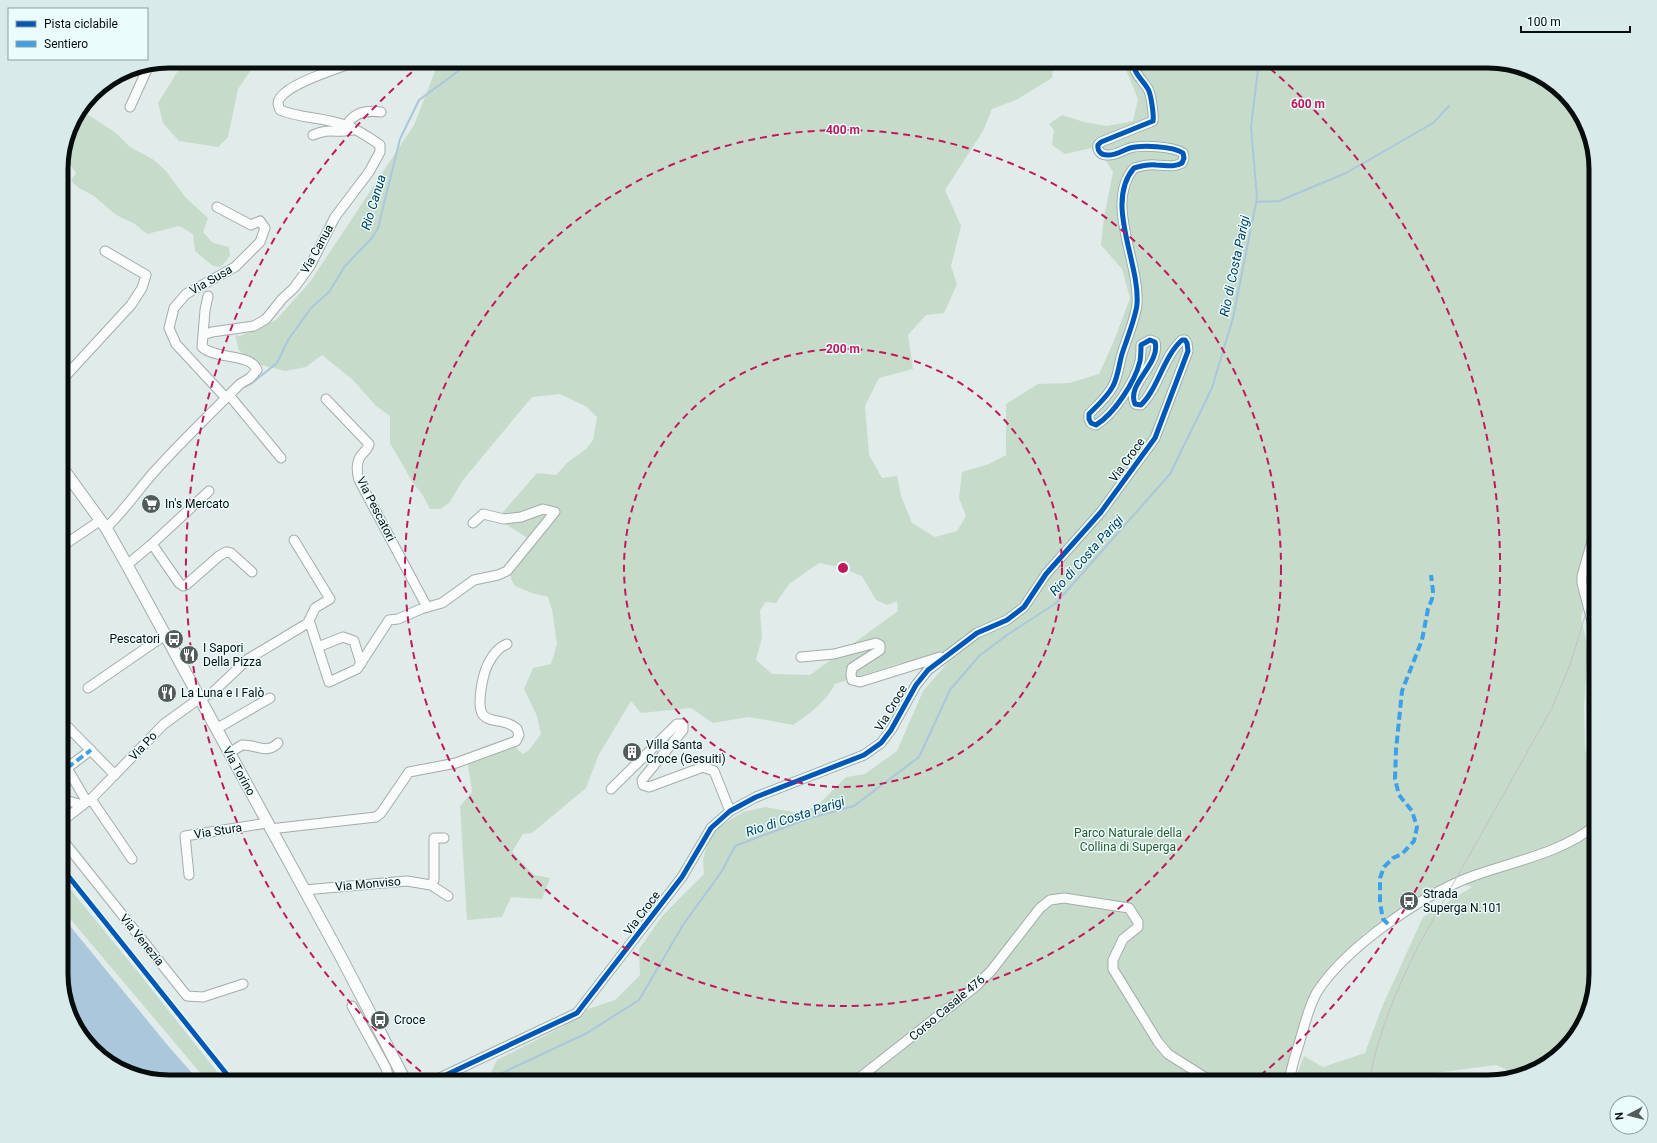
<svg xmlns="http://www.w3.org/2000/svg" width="1657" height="1143" font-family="Roboto,sans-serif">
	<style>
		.green { fill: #c7dbcb; fill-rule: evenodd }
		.water { fill: #abc7db }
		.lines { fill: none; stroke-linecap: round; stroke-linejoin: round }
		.stream { stroke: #abc7db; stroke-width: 2 }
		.minor-casing { stroke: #a4acab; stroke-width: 11 }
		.major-casing { stroke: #a4acab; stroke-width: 13 }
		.minor { stroke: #fafcfc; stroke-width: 9 }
		.major { stroke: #fafcfc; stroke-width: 11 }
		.tram { stroke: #c0c3c3; stroke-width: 1 }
		.quiet { stroke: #3ca1e9; stroke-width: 4; stroke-dasharray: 8 4; stroke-linecap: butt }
		.cycleway-casing { stroke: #eafdfc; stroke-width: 8 }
		.cycleway { stroke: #0057b8; stroke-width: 5 }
		.ring { fill: none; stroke: #c2185b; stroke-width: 2; stroke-dasharray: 7 5 }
		.labels { text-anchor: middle; stroke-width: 3; stroke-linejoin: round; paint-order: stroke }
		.street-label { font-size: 12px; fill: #070d0d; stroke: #eafdfc }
		.poi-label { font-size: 12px; fill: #070d0d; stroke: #eafdfc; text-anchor: start }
		.park-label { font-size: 12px; fill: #2d5a2e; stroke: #eafdfc }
		.water-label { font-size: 13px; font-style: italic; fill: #003f63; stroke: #eafdfc }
		.rim { fill: none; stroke: #070d0d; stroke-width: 5 }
		.centre { fill: #c2185b; stroke: #eafdfc; stroke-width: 2 }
		.ring-label { font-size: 12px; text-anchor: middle; font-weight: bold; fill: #c2185b; stroke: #eafdfc; stroke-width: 3; stroke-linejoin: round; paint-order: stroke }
	</style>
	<rect width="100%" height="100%" fill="#e1ebea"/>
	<path class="green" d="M184 61H257L238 89 228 137 218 147 179 141 163 123 158 103Z
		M439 61H1054L1052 78 1016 100 992 109 983 131 945 190 961 226 951 266 957 284 944 313 926 315 908 335 913 369 879 378 865 406 869 455 882 478 897 476 901 496 912 523 935 537 957 531 966 516 959 498 962 472 989 464 1006 455V404L1038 384 1069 383 1099 374 1114 341 1130 298 1122 269 1101 245 1104 217 1113 172 1106 161 1091 148 1065 154 1052 145 1054 130 1049 124 1062 115 1084 122 1107 126 1133 121 1138 99 1124 65V61H1488L1548 79 1582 115 1596 168V395L1592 399 1590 407 1596 428V516L1587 545 1585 605 1581 617 1588 649 1584 706 1585 749 1596 786V807L1587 827 1593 844H1596V975L1578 1034 1536 1071 1515 1076 1514 1073 1496 1065 1389 1079 1385 1082H1297V1074L1304 1056 1323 1067 1365 1053 1382 1007 1423 917 1472 887 1449 880 1365 933 1329 973 1313 996 1285 1075 1287 1082H480L490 1074 497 1060 562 1027 585 1010 615 1000 640 975 639 949 663 915 704 874 703 859 711 832 743 812 765 807 794 812 813 808 818 805 846 777 865 774 897 751 923 691 950 660 937 654 925 660 911 661 897 664 835 684C826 702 809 714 793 725L749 717 713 723 691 708 641 713 631 701 598 756 586 788 532 833 523 834 512 852 534 875 550 878 542 899 511 897 502 917 467 920 460 806 472 792 468 765 491 747 514 746 523 754 529 750 541 734 537 716 524 689 533 668 551 664 557 644 552 610 548 597 532 593 515 586 511 579V562L525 546 528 538 497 519 537 473 556 475 568 462 586 449 593 440 597 417 587 407 560 394 532 397 463 480 449 503 440 509H430L422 494 413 483 390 443V416L376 406 353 380 322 355 306 367 285 371 253 363 239 350 235 335 240 336 276 320 310 282 414 125ZM819 563 839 567 862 576 876 600 887 605 897 601 898 611 810 675 772 674 756 660 762 638 760 610 766 602 776 603 789 584Z
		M81 110 116 133 130 147 154 160 166 171 185 197 208 218 203 232 213 243 229 247 230 256 221 267 213 266 195 251 193 234 179 226 147 234 135 224 116 215 94 196 79 188 71 181 76 173 63 154 69 127Z
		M61 878 142 977 225 1082H208L61 908Z"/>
	<path class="water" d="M61 915 169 1047 200 1082H169L109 1064 75 1028 61 981Z"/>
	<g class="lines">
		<path class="stream" d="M1257 202 1279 201 1346 173 1433 123 1449 106
			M240 389 252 383 277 363 288 340 311 308 329 292 345 266 372 238 378 228 400 139 419 100 472 61
			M483 1082 587 1033 639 1000 683 925 722 871 735 846 810 818 854 806 919 757 950 690 979 656 1007 635 1056 603 1170 474 1212 388 1233 318 1257 198 1251 127 1259 61"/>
		<g class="minor-casing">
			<path id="minor" d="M130 107 149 65
				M347 125C354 112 367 110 381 112
				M313 135C330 127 338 134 353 130
				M217 207 251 225 260 221 265 228 260 242 235 267 186 294 174 308 169 328 176 344 226 398
				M61 234H62
				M203 335 205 310 208 296
				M61 381 131 305 142 288 146 275 105 251
				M229 395 281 458
				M326 399 369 444C368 450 363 452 360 457 356 464 357 473 359 480L427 607
				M1596 527 1582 576V583L1592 621 1594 639V750L1596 758
				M106 528C124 511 138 490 154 472 181 442 211 413 240 384L250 378 257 370C251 353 216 360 202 347L203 335 212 332 254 326 266 319 282 299 294 288 310 266 335 217 369 172 380 152V145C370 138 359 130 347 126 326 117 301 119 280 110 278 105 277 102 280 98 291 82 338 69 357 61
				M152 544 179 583 183 586 186 585 219 556 226 552 231 553 252 572
				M61 547 101 520
				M127 565 152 544 209 491
				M309 620 329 682 357 669 389 620 398 619 421 609 442 603 474 580 498 575 507 571 555 512 543 509 521 517 504 519 483 514 473 523
				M318 647 343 637 354 641 361 664
				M801 657 834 654 876 643 880 645V650L852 668 851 674 852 680 860 682 940 657 944 658
				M88 688 165 635
				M61 720 115 775
				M216 729 270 698
				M229 753 242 745C255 744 267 755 278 743
				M61 758 87 802
				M67 768 91 750
				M611 789 677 724H683V730L642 780 643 785 649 787 703 767 714 771 730 811
				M61 799 83 805
				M91 799 132 859
				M61 822 93 797 164 724 200 698 212 693 248 659 308 623 315 608 330 599 294 540
				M270 829 376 817 381 813 409 772 456 763 516 741 519 735 517 729C515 727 512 725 509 724 502 720 489 722 483 715 476 705 483 674 488 664 492 656 499 647 507 644
				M61 838 187 996 203 997 243 984
				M189 875 185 836 267 823
				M431 885 434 880V838H444
				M304 890 407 881 431 885 448 896
				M352 1006 386 1068 388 1075 384 1082
				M431 1082 577 1013 682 877 711 828 730 811 756 797 864 755 881 743 891 730 916 685 928 670 977 633 1007 620 1024 607 1046 574 1101 512 1155 438 1188 351 1187 343 1185 340H1182C1163 357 1158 389 1141 405L1135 404C1126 384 1161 364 1155 342L1150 340 1141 345C1141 350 1141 356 1140 361 1135 382 1114 414 1096 425L1091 423 1089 419V414C1097 406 1108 396 1113 386 1118 377 1119 364 1122 354 1126 341 1136 317 1137 304 1140 262 1104 203 1134 168 1141 166 1149 164 1156 165 1166 165 1173 168 1182 163L1184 158 1183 153C1172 146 1142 145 1130 148 1123 150 1115 156 1107 155 1101 155 1097 151 1098 145L1101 142 1153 121C1154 115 1151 94 1148 89 1144 82 1138 77 1135 70L1137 61
				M854 1082 975 987 991 971 1040 908 1050 900 1064 898 1129 908 1138 922V927L1123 939 1113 960V969L1158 1042 1168 1054 1206 1078 1209 1082
				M1289 1082C1291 1069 1295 1056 1299 1044 1304 1027 1308 1008 1317 992 1347 946 1422 895 1473 876 1515 861 1561 853 1596 825"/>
		</g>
		<g class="major-casing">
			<path id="major" d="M61 466 106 528 127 565 341 957 406 1082"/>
		</g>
		<use href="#minor" class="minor"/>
		<use href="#major" class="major"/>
		<path class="tram" d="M1369 1082C1378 1032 1397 988 1420 943L1552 708 1571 662 1596 580"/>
		<path class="quiet" d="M67 768 91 750
			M1388 924 1383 919 1380 903V878L1384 867 1393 858 1402 854 1414 841 1417 827 1412 811 1399 795 1395 779 1396 750 1402 691 1422 640 1428 609 1432 599 1433 591 1431 575"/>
		<g class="cycleway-casing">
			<path id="cycleway" d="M61 867 233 1082
				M431 1082 577 1013 682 877 711 828 730 811 756 797 864 755 881 743 891 730 916 685 928 670 977 633 1007 620 1024 607 1046 574 1101 512 1155 438 1188 351 1187 343 1185 340H1182C1163 357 1158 389 1141 405L1135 404C1126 384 1161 364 1155 342L1150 340 1141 345C1141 350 1141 356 1140 361 1135 382 1114 414 1096 425L1091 423 1089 419V414C1097 406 1108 396 1113 386 1118 377 1119 364 1122 354 1126 341 1136 317 1137 304 1140 262 1104 203 1134 168 1141 166 1149 164 1156 165 1166 165 1173 168 1182 163L1184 158 1183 153C1172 146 1142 145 1130 148 1123 150 1115 156 1107 155 1101 155 1097 151 1098 145L1101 142 1153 121C1154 115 1151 94 1148 89 1144 82 1138 77 1135 70L1137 61"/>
		</g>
		<use href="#cycleway" class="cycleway"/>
	</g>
	<g class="ring">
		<circle cx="843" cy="568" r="219"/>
		<circle cx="843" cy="568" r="438"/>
		<path d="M430 1079A657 657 0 0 1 425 61M1261 61A657 657 0 0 1 1256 1079"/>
	</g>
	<defs>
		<g id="supermarket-disc" transform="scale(1)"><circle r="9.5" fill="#535b5a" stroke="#eafdfc"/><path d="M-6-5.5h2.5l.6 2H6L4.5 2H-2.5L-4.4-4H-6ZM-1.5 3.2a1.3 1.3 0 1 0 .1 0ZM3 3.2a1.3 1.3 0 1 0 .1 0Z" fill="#fff"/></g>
		<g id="bus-disc" transform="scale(1)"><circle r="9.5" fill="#535b5a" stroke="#eafdfc"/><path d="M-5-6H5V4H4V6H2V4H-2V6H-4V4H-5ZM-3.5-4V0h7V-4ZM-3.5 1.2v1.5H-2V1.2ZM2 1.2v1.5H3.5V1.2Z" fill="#fff"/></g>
		<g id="restaurant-disc" transform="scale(1)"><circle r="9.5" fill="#535b5a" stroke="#eafdfc"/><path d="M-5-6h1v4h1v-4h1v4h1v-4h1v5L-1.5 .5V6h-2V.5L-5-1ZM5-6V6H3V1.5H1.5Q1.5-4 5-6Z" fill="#fff"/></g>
		<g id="building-disc" transform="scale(1)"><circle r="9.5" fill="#535b5a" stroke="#eafdfc"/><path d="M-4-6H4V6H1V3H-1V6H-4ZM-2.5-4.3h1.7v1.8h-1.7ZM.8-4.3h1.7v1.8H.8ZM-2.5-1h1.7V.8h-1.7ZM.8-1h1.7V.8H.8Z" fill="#fff"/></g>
	</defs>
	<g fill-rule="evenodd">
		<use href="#supermarket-disc" x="151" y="504"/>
		<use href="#bus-disc" x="174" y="639"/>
		<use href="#restaurant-disc" x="189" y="655"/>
		<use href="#restaurant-disc" x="167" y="693"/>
		<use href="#building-disc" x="632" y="752"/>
		<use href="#bus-disc" x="1409" y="901"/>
		<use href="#bus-disc" x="380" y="1020"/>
	</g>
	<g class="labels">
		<g class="street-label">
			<text transform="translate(317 249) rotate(-61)" y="4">Via Canua</text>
			<text transform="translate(211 280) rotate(-30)" y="4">Via Susa</text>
			<text transform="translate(1127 460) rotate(-54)" y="4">Via Croce</text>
			<text transform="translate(376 509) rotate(63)" y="4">Via Pescatori</text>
			<text transform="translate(891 708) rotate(-59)" y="4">Via Croce</text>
			<text transform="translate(143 746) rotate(-47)" y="4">Via Po</text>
			<text transform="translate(239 771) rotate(61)" y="4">Via Torino</text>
			<text transform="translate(218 831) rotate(-9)" y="4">Via Stura</text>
			<text transform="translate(368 884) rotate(-5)" y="4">Via Monviso</text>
			<text transform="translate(642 913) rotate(-53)" y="4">Via Croce</text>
			<text transform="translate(142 940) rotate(51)" y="4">Via Venezia</text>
			<text transform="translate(947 1008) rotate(-40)" y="4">Corso Casale 476</text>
		</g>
		<g class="poi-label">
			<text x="165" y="508">In's Mercato</text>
			<text x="160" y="643" text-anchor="end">Pescatori</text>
			<text x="203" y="652">I Sapori<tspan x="203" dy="14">Della Pizza</tspan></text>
			<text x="181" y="697">La Luna e I Falò</text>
			<text x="646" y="749">Villa Santa<tspan x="646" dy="14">Croce (Gesuiti)</tspan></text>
			<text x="1423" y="898">Strada<tspan x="1423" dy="14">Superga N.101</tspan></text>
			<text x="394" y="1024">Croce</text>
		</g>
		<g class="park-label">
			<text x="1128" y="837">Parco Naturale della<tspan x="1128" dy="14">Collina di Superga</tspan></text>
		</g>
		<g class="water-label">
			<text transform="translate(373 202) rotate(-73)" y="5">Rio Canua</text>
			<text transform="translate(1234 266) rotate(-78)" y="5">Rio di Costa Parigi</text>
			<text transform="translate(1086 555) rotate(-48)" y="5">Rio di Costa Parigi</text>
			<text transform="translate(795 816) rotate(-18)" y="5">Rio di Costa Parigi</text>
		</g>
	</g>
	<path d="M0 0H1657V1143H0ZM169 68H1488A101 101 0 0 1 1589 169V974A101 101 0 0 1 1488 1075H169A101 101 0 0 1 68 974V169A101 101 0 0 1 169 68Z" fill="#d8eae9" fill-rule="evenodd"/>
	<path class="rim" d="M169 68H1488A101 101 0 0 1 1589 169V974A101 101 0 0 1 1488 1075H169A101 101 0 0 1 68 974V169A101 101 0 0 1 169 68Z"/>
	<circle cx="843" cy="568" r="6" class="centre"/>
	<g class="ring-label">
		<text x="1308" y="108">600 m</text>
		<text x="843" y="134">400 m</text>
		<text x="843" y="353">200 m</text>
	</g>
	<rect x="8" y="8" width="140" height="52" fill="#eafdfc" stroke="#8f9d9c"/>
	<rect x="16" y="21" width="20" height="6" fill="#0057b8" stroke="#8f9d9c"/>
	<text x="44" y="28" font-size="12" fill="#070d0d">Pista ciclabile</text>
	<rect x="16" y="41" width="20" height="6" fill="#3ca1e9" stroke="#8f9d9c"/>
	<text x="44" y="48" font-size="12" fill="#070d0d">Sentiero</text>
	<g transform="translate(1629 1115) rotate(263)"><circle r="19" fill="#eafdfc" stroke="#8f9d9c"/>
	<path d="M0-3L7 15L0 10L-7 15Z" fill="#535b5a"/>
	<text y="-6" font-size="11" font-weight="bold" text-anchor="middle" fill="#070d0d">N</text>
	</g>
	<path d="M1521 26v6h109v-6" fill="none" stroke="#070d0d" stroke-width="2"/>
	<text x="1527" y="26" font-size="12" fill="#070d0d" stroke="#eafdfc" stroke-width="3" paint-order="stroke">100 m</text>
</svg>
